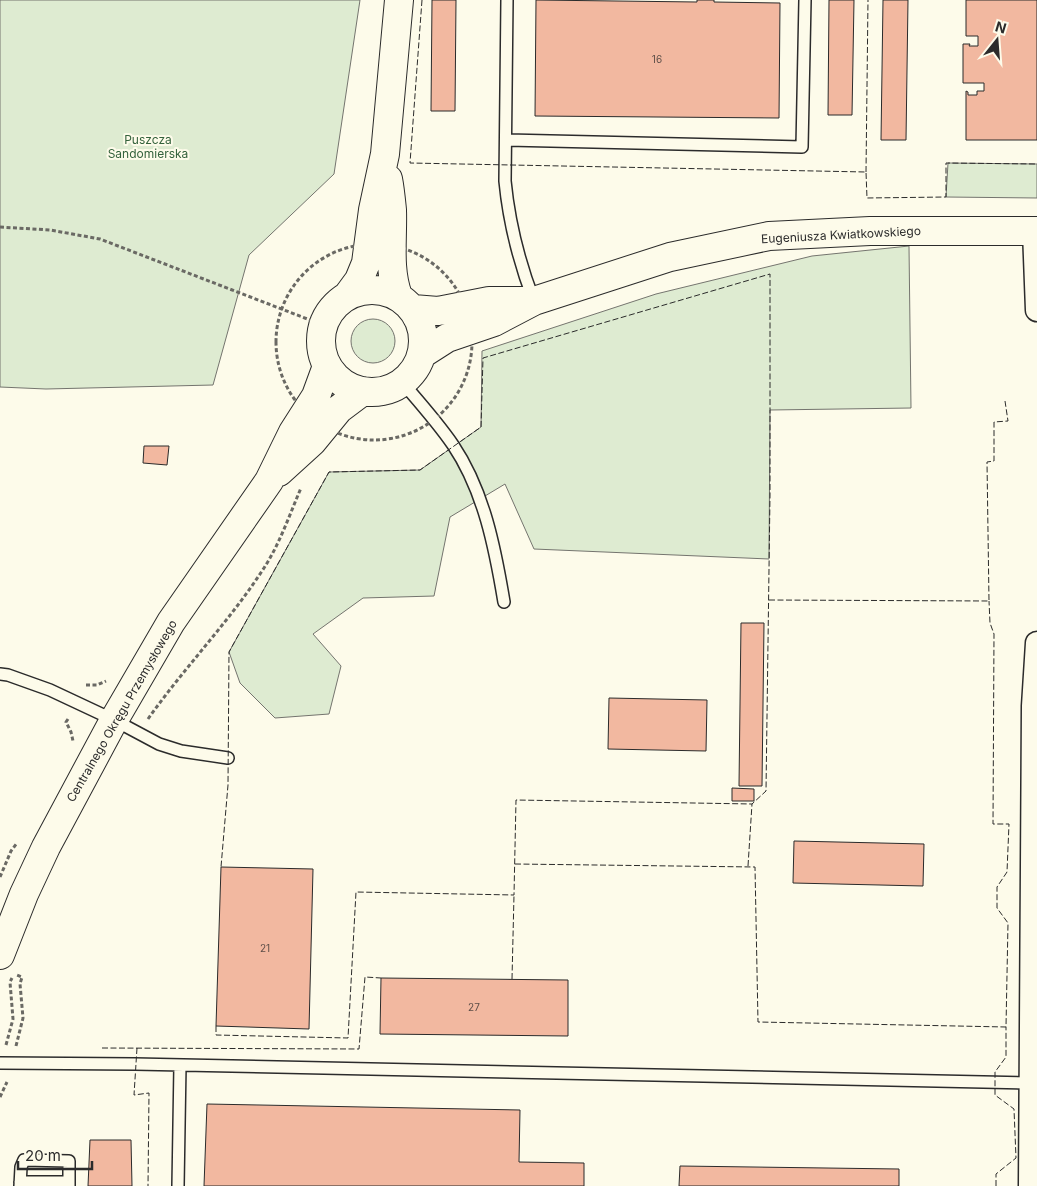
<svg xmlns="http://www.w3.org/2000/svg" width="1037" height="1186" font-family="Inter,sans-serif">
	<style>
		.green { fill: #deebd1; stroke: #74746e }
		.building { fill: #f2b8a0; stroke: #2b2b2b }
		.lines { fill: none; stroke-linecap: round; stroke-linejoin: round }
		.lane-casing { stroke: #2b2b2b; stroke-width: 14 }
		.street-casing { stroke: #2b2b2b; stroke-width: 25 }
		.secondary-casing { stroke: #2b2b2b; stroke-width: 30 }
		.path { stroke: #6a6964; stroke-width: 3; stroke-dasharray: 4 2.5; stroke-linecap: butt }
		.lane { stroke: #fdfbea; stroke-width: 11 }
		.street { stroke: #fdfbea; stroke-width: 22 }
		.secondary { stroke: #fdfbea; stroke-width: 28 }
		.fence { stroke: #2b2b2b; stroke-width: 1; stroke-dasharray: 6 2.5; stroke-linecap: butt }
		.labels { text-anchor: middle; stroke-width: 4; stroke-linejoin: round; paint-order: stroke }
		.number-label { font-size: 10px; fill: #5d4e48 }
		.park-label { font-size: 12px; fill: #34623c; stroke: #fdfbea }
		.street-label { font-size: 12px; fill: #2b2b2b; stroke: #fdfbea }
	</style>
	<rect width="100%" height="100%" fill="#fdfbea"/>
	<path class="green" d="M0 0H360L334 174 249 255 213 385 46 389 0 387Z
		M948 163 1037 164V198L946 197Z
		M909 246 911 408 770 410 769 559 534 549 505 484 450 517 434 596 363 598 313 634 341 666 329 714 275 718 240 683 229 652 329 472 420 470 481 427 482 351 656 294 812 256Z
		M351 341a22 22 0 1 1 44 0a22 22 0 1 1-44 0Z"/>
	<path class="building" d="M432 0H456L455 111H431Z
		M536 0 697 2V0H714V2L780 3 779 118 535 116Z
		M829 0H854L852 115H828Z
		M883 0H908L906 140H881Z
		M966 0H1037V140H966V91L968 92V95H977V91H984V83H963V44H970L969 46H978V36H966Z
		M144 446H169L167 465 143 463Z
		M741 623H764L762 786H739Z
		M609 698 707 700 706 751 608 749Z
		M732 788 754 789V801H732Z
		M794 841 924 844 923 886 793 883Z
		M221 867 313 869 309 1029 216 1026Z
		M381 978 568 980V1036L380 1034Z
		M207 1104 520 1110 519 1162 584 1163V1186H204Z
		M90 1140H131L132 1186H88Z
		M680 1166 899 1169V1186H679Z"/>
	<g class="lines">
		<g class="lane-casing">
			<path id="lane" d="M507 0 505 181C509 222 519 262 534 301
				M506 140 802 147 805 0
				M402 382C420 403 438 423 453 445 484 491 495 548 504 602
				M0 674 8 675 50 690 114 720 159 744 181 751 228 758
				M0 1063 135 1064 1033 1083
				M20 1182H69
				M20 1186 21 1167 24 1160 69 1161V1186
				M178 1186 180 1065"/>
		</g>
		<g class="street-casing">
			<path id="street" d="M1034 231 1037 310
				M1030 1186 1033 706 1037 643"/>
		</g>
		<g class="secondary-casing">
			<path id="secondary" d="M388 179C390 189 391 200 392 210 393 240 388 268 398 296
				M321 341a51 51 0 1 1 102 0a51 51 0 1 1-102 0Z
				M348 295 359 280 366 263 373 210 385 154 399 0
				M413 309 438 311 489 301H530
				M422 354 447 338 494 322 534 301 670 257 769 236 870 231H1037
				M279 472 312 442 339 409 363 391
				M0 955 24 894 46 847 114 720 171 622 269 481 293 432 316 396 327 366"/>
		</g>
		<path class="path" d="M0 227 50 230 100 239 323 325
			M276 342a98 98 0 1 1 196 0a98 98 0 1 1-196 0Z
			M86 685H97L106 681
			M68 719 66 722 71 732 73 741
			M148 719C184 668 228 623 262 571 279 546 289 516 301 488
			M0 877 11 851 17 843
			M6 1045 13 1019 10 982 12 978
			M16 1046 23 1018 20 984 22 977 17 975
			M0 1097 7 1082"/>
		<use href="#lane" class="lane"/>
		<use href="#street" class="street"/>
		<use href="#secondary" class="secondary"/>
		<path class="fence" d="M422 0 410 163 866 172 867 198 946 197V163L1037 164
			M866 172 868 0
			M769 600 989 601 987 462 994 461V422L1008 421 1005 401
			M515 864 755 867 758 1022 1006 1027 1008 923 997 908V887L1007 872 1009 824H993L994 634 990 623 989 601
			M748 866 752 804
			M512 979 514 895
			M216 1026V1035L348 1038 356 892 514 895 516 800 752 804 766 791 770 495V274L483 358 481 427 420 470 329 472 229 652 228 785 221 867
			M102 1048 359 1049 365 977 381 978
			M137 1048 134 1095 149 1093 148 1186
			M996 1186V1174L1016 1158 1014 1109 995 1095V1072L1006 1057V1027"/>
	</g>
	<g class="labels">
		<g class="number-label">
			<text x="657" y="63">16</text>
			<text x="265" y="952">21</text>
			<text x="474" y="1011">27</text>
		</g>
		<g class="park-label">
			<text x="148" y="144">Puszcza<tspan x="148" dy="14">Sandomierska</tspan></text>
		</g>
		<g class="street-label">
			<text transform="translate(841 235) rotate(-3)" y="4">Eugeniusza Kwiatkowskiego</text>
			<text transform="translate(122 711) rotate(-60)" y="4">Centralnego Okręgu Przemysłowego</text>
		</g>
	</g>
	<g transform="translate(997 40) rotate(17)" stroke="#fdfbea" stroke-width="4" paint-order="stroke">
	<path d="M0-4L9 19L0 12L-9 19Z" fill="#2b2b2b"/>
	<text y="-8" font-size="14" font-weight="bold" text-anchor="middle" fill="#2b2b2b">N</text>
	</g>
	<path d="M18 1161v8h74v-8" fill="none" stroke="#2b2b2b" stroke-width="2.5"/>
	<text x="25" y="1161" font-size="15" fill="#2b2b2b" stroke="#fdfbea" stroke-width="4" paint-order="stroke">20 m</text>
</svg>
